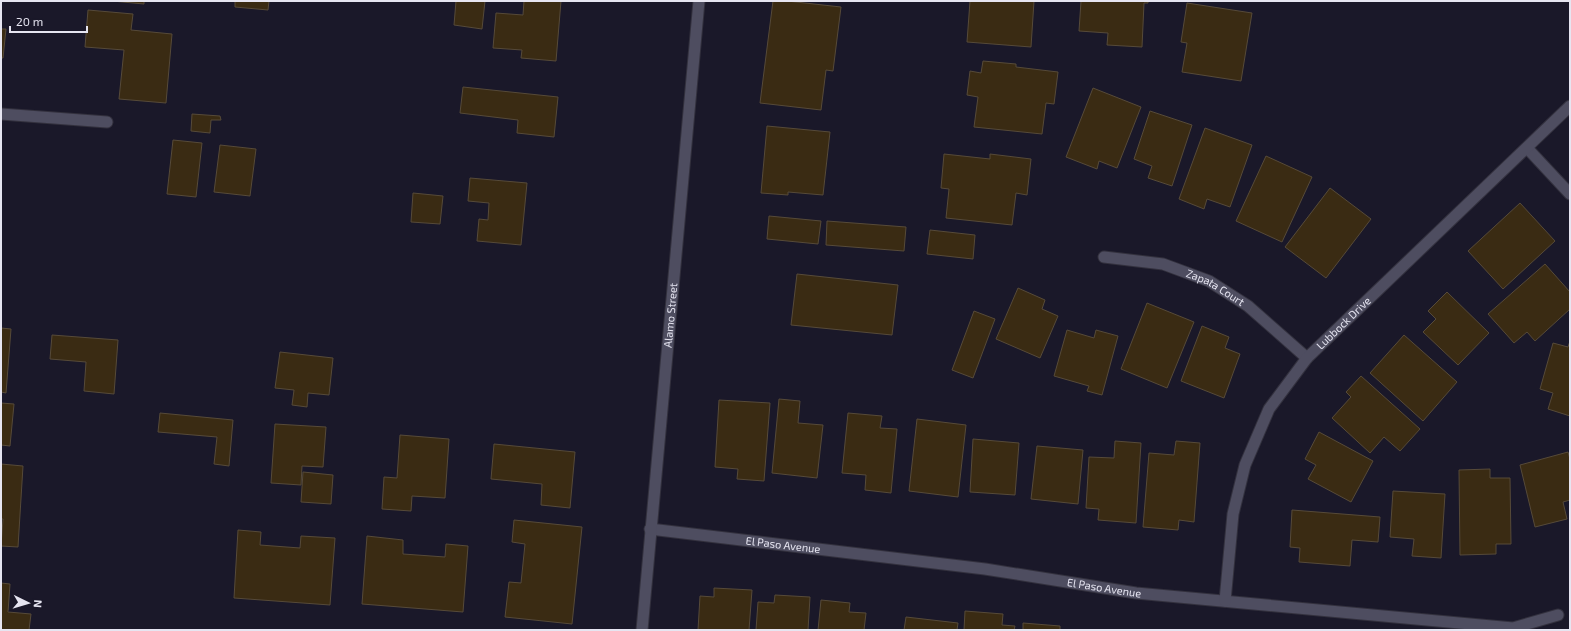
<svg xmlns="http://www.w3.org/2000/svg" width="1571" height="631" font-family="'Exo 2',sans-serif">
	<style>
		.building { fill: #3a2b13; stroke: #564a39 }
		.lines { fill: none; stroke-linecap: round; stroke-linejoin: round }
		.service-casing { stroke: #33313e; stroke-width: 13 }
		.minor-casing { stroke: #33313e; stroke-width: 13 }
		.secondary-casing { stroke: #33313e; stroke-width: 13 }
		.service { stroke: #4e4d60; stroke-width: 11 }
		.minor { stroke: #4e4d60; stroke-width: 11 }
		.secondary { stroke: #4e4d60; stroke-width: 11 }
		.labels { text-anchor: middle; stroke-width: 4; stroke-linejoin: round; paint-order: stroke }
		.street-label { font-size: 11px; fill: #e6e5f1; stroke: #1a1829 }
	</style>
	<rect width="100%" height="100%" fill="#1a1829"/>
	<path class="building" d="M112 1H144V4Z
		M235 1H269L268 10 235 7Z
		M456 1H485L482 29 454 25Z
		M524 1H561L556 61 521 58 522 50 493 48 496 13 523 15Z
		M773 1H787L841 7 833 71 826 70 821 110 760 103Z
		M970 1H1034L1031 47 967 42Z
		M1081 1H1148V3H1144L1142 47 1107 45 1108 33 1079 31Z
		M1187 3 1252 13 1241 81 1182 72 1187 43 1181 42Z
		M88 10 133 14 131 30 172 34 166 103 119 99 124 50 85 47Z
		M1 29H6L3 58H1Z
		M983 61 1016 64V67L1058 72 1054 104 1046 103 1042 134 974 127 978 97 967 95 970 71 981 73Z
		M463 87 558 97 554 137 517 133 518 120 460 113Z
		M1093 88 1141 107 1117 168 1099 161 1097 169 1066 157Z
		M1150 111 1192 125 1172 186 1148 178 1152 166 1134 159Z
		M192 114 220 116 221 120H211L210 133 191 131Z
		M767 126 830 132 823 195 788 192V195L761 193Z
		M1205 128 1252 145 1230 207 1207 199 1204 209 1179 199Z
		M173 140 202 143 196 197 167 194Z
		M220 145 256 149 250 196 214 192Z
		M944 154 990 159V154L1031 159 1027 195 1016 193 1012 225 946 218 949 189 941 188Z
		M1266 156 1312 177 1282 242 1236 221Z
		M470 178 527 183 521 245 477 241 479 219 488 220 489 203 468 201Z
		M1330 188 1371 219 1326 278 1285 247Z
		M413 193 443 196 440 224 411 222Z
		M1520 203 1555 241 1503 289 1468 251Z
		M769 216 821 221 818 244 767 239Z
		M827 221 906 227 904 251 826 245Z
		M930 230 975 235 973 259 927 254Z
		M1545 264 1570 292V309L1535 341 1527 332 1514 343 1488 314Z
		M797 274 898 285 892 335 791 325Z
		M1018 288 1045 300 1042 309 1058 316 1040 358 996 339Z
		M1447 292 1489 333 1458 365 1423 332 1436 319 1428 311Z
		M1147 303 1194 322 1167 388 1121 369Z
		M974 311 995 319 973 378 952 370Z
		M1202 326 1229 337 1225 348 1240 354 1224 398 1181 381Z
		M1 328 11 329 6 393 1 392Z
		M1067 330 1094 338 1096 330 1118 336 1102 395 1087 391 1089 386 1054 376Z
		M52 335 118 340 114 394 84 391 86 362 50 359Z
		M1404 335 1457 382 1423 421 1370 373Z
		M1570 341V416L1548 409 1553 393 1540 389 1553 343 1568 347Z
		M280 352 333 358 329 395 308 393 307 407 292 405 294 390 275 388Z
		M1361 376 1420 429 1400 451 1384 437 1370 453 1332 418 1351 397 1346 392Z
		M779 399 800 401 798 423 823 425 817 478 772 473Z
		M719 400 770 403 764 481 737 479 738 469 715 467Z
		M1 403 14 404 10 446 1 445Z
		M160 413 233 420 229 466 214 464 217 437 158 432Z
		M848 413 882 416 880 428 897 429 891 493 865 490 866 475 842 473Z
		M917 419 966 425 958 497 909 491Z
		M275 424 326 427 323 467 302 466 301 485 271 483Z
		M1319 432 1373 461 1351 502 1308 479 1316 465 1305 459Z
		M400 435 449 439 445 498 412 496 411 511 382 509 384 477 397 478Z
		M973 439 1019 443 1015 495 970 492Z
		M1115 441 1141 443 1136 523 1098 520 1099 509 1086 508 1089 457 1114 458Z
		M1176 441 1200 443 1194 522 1179 520 1178 530 1143 527 1149 453 1174 455Z
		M494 444 575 452 570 508 541 505 542 484 491 479Z
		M1037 446 1083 450 1078 504 1031 499Z
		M1568 452 1570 459V500L1563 502 1567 519 1535 527 1520 465Z
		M1 464 23 466 18 547 1 546 3 519H1Z
		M1490 469V478H1510L1511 544H1496V554L1460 555 1459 470Z
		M303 472 333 475 331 504 301 502Z
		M1393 491 1445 494 1441 558 1412 556 1414 539 1390 537Z
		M1292 510 1380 517 1378 542 1352 540 1350 566 1299 562 1300 548 1290 547Z
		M514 520 582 527 572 624 505 617 509 582 521 583 525 544 512 542Z
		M238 530 261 532 260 545 300 548 301 536 335 538 330 605 234 598Z
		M367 536 403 540V554L445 557 446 544 468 546 463 612 362 604Z
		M1 583 10 584 8 612 31 614 29 630H1Z
		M714 588 752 590 749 630H698L700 596 714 597Z
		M775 595 810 597 808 630H756L758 602 774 603Z
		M821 600 850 603 849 612 866 613 864 630H818Z
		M965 611 1003 614 1002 625 1015 626 1014 630H964Z
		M906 617 958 623 957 630H904Z
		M1023 623 1060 626V630H1023Z"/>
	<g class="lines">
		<g class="service-casing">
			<path id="service" d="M1 114 107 122"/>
		</g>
		<g class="minor-casing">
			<g id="minor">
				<path d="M1527 148 1570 194"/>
				<path id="s1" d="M1104 257 1163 264 1209 281 1248 306 1307 358"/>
				<path id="s2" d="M650 529 985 569 1136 593 1513 628 1558 615"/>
				<path id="s3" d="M1225 601 1233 514 1245 465 1269 409 1307 358 1570 106"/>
			</g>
		</g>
		<g class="secondary-casing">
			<g id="secondary">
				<path id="s4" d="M642 630 699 1"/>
			</g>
		</g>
		<use href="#service" class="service"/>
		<use href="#minor" class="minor"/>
		<use href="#secondary" class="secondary"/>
	</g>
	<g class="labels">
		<g class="street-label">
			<text dy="4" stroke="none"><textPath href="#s1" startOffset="117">Zapata Court</textPath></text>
			<text dy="4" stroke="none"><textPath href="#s4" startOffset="316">Alamo Street</textPath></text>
			<text dy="4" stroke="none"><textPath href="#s3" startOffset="313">Lubbock Drive</textPath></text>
			<text dy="4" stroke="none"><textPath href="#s2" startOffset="134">El Paso Avenue</textPath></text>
			<text dy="4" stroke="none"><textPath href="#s2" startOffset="458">El Paso Avenue</textPath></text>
		</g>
	</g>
	<rect width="1571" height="631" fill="none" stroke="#e6e5f1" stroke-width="4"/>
	<g transform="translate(28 603) rotate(95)" stroke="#1a1829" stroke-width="3" paint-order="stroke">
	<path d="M0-3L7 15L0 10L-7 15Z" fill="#e6e5f1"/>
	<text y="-6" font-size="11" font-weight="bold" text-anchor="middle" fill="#e6e5f1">N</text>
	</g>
	<path d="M10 26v6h77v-6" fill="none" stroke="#e6e5f1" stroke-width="2"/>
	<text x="16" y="26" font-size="12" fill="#e6e5f1" stroke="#1a1829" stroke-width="3" paint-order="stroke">20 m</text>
</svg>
